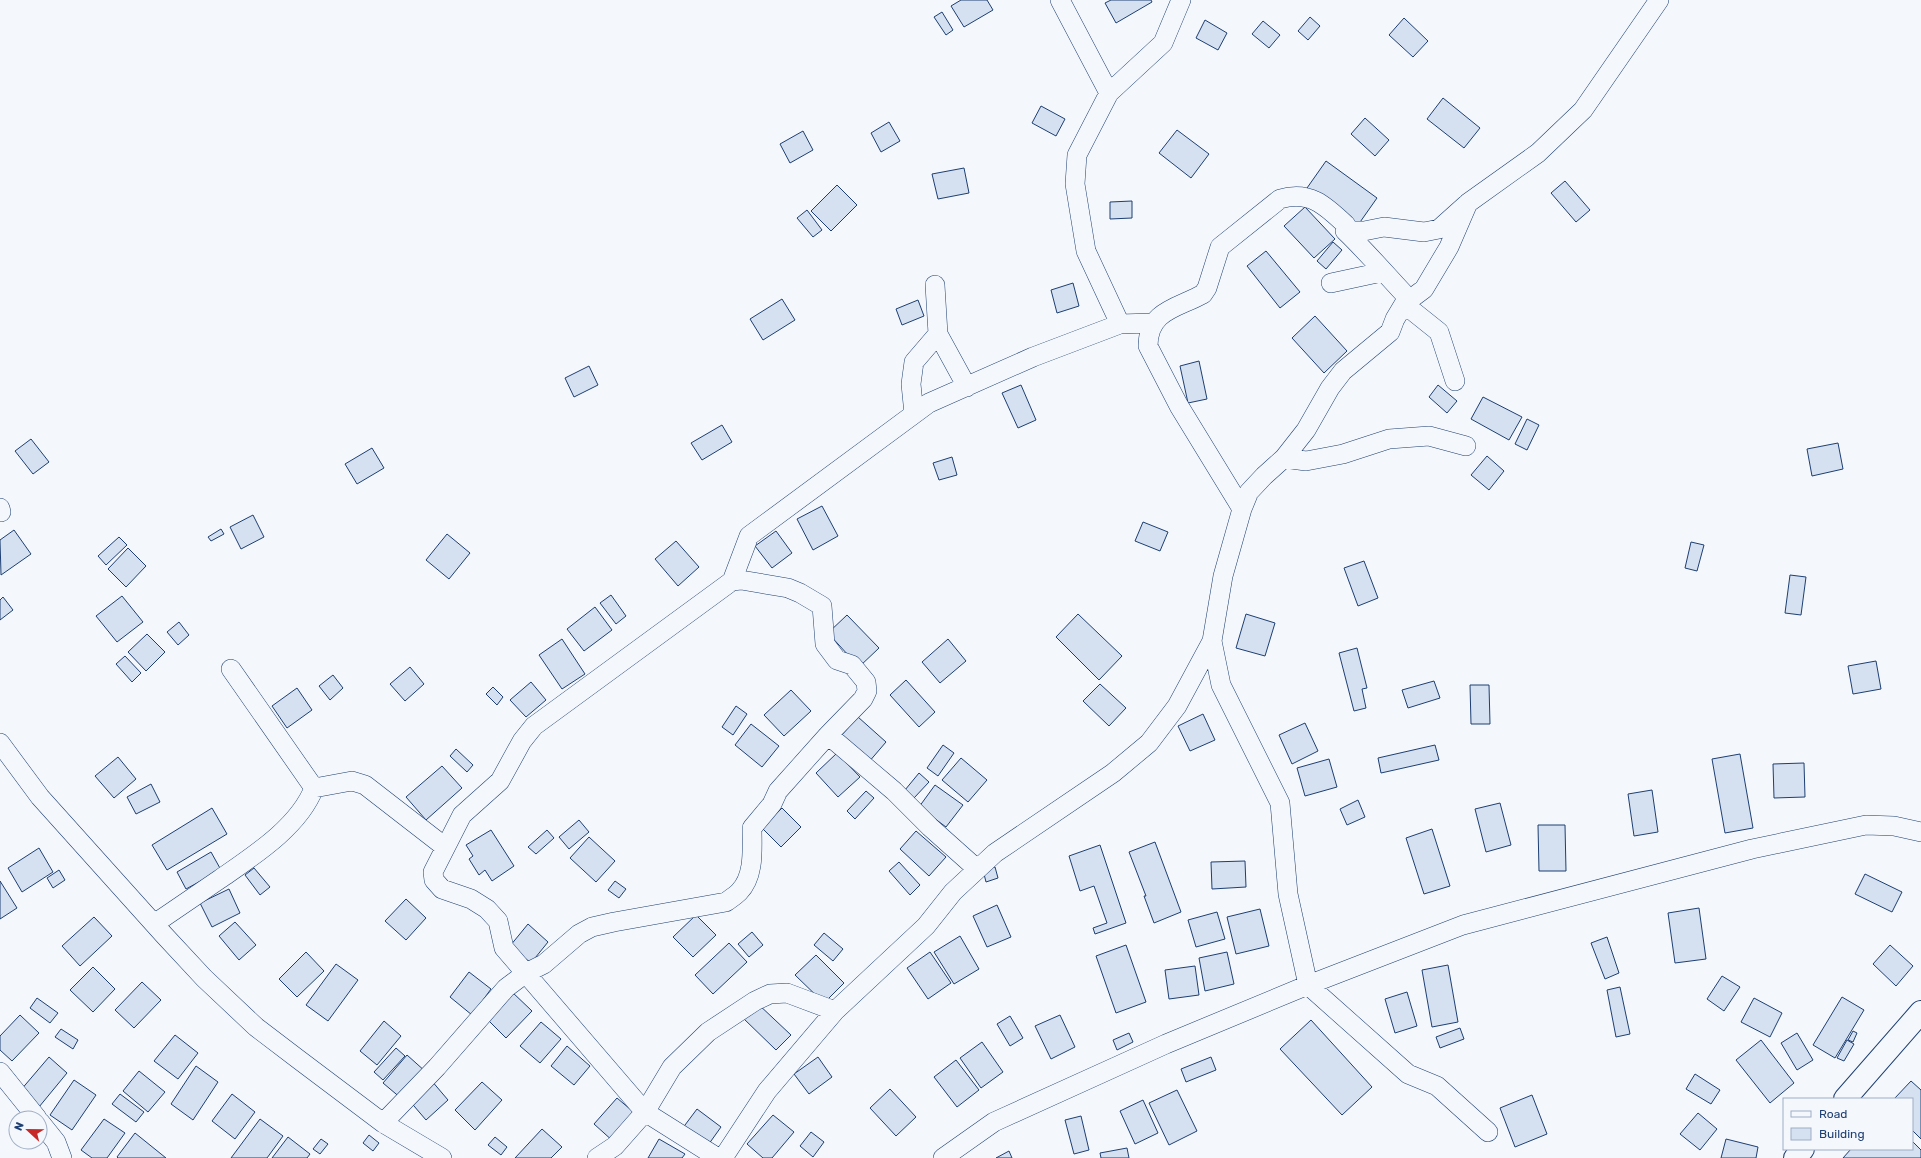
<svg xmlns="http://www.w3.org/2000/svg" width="1921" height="1158" font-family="Rubik,sans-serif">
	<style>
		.building { fill: #d5e0f0; stroke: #1d3f73 }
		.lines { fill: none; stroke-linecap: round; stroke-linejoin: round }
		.minor-casing { stroke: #1d3f73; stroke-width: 20 }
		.major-casing { stroke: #1d3f73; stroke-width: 24 }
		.minor { stroke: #f4f7fb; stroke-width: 19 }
		.major { stroke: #f4f7fb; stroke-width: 22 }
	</style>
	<rect width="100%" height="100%" fill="#f4f7fb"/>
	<path class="building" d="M961 0H987L993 10 964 27 951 6Z
		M1111 0H1151L1152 2 1116 23 1105 3Z
		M942 12 953 30 946 35 934 17Z
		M1310 17 1320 26 1308 40 1298 31Z
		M1404 18 1428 41 1413 57 1389 35Z
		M1205 20 1227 33 1218 50 1196 38Z
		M1263 21 1280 35 1269 48 1252 34Z
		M1443 98 1480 128 1464 148 1427 119Z
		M1041 106 1065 119 1056 136 1032 123Z
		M1365 118 1389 140 1375 156 1351 134Z
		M889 122 900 141 881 152 871 133Z
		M1177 130 1209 154 1191 178 1159 153Z
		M803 131 813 150 790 163 780 144Z
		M1326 161 1377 198 1358 225 1307 188Z
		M964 168 969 193 938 199 932 174Z
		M1565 181 1590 210 1576 222 1551 193Z
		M837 185 857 205 831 231 811 211Z
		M1132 201V218L1110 219V202Z
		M1305 207 1335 239 1314 258 1284 226Z
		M807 210 822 230 813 237 797 218Z
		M1333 242 1342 250 1326 269 1317 261Z
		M1266 251 1300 292 1280 308 1247 266Z
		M1073 283 1079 306 1057 313 1051 290Z
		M782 299 795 320 763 340 750 319Z
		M918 300 924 316 902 325 896 309Z
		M1315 316 1347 351 1324 373 1292 338Z
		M1199 361 1207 399 1188 403 1180 366Z
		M589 366 598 385 574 397 565 378Z
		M1021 385 1036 420 1018 428 1002 393Z
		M1438 385 1457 401 1447 413 1429 397Z
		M1483 397 1522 417 1509 440 1471 419Z
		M1527 419 1539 425 1527 450 1515 444Z
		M722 425 732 442 702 460 691 443Z
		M31 439 49 462 33 474 15 451Z
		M1838 443 1843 469 1812 476 1807 449Z
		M372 448 384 468 357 484 345 464Z
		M1487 456 1504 471 1489 490 1471 475Z
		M952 457 957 475 939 480 933 463Z
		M822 506 838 536 813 550 797 519Z
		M253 515 264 537 241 549 230 527Z
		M1143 522 1168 532 1160 551 1135 541Z
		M221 529 224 534 211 541 208 537Z
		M14 530 31 554 1 575 0 540Z
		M776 531 792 553 772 568 755 546Z
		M447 534 470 553 449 579 426 560Z
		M119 537 127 545 106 565 98 556Z
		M676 541 699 567 678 586 655 559Z
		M1691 542 1704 545 1697 571 1685 568Z
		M128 548 146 566 126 587 108 569Z
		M1364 561 1378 598 1358 606 1344 568Z
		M1790 575 1806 577 1801 615 1785 613Z
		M611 595 626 616 616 624 600 603Z
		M122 596 143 622 117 642 96 616Z
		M3 597 13 610 0 620V600Z
		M595 607 612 630 584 651 567 629Z
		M1078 614 1122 656 1099 680 1056 637Z
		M1246 614 1275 623 1265 656 1236 648Z
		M847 615 879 648 859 667 828 633Z
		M179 622 189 635 178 645 167 632Z
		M147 634 165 652 146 671 128 652Z
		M562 639 585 674 562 689 539 655Z
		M948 639 966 661 940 683 922 662Z
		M1357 648 1367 688 1362 689 1366 708 1354 711 1339 653Z
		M125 656 141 673 132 682 116 664Z
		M1876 661 1881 689 1853 694 1848 666Z
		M410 667 424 684 405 701 390 684Z
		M333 675 343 688 330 700 319 686Z
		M906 680 935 712 919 727 890 695Z
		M1434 681 1440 698 1408 708 1402 690Z
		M531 682 546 700 526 717 510 700Z
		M1100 684 1126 708 1109 726 1083 701Z
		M1470 685H1489L1490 724H1471Z
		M493 687 503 697 497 705 486 694Z
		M297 688 312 710 287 728 272 706Z
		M791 690 811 711 784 736 764 715Z
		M736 706 747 714 733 735 722 727Z
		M1203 714 1215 740 1190 751 1178 726Z
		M858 717 886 742 868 763 839 738Z
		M1305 723 1318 751 1292 764 1279 735Z
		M751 724 779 746 762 767 735 745Z
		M943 745 954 753 938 776 927 768Z
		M1435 745 1439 760 1381 773 1378 758Z
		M456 749 473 765 467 772 450 756Z
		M837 753 860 777 838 797 816 773Z
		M1740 754 1753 828 1725 833 1712 759Z
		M118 757 136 779 114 798 95 776Z
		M961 758 987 780 968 802 942 780Z
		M1329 759 1337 787 1305 796 1297 768Z
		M1804 763 1805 797 1774 798 1773 764Z
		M442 766 462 788 426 820 406 797Z
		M919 773 929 782 914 798 905 790Z
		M151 784 160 802 136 814 127 797Z
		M935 785 963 805 946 827 919 807Z
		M1652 790 1658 832 1634 836 1628 794Z
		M866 791 874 798 855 819 847 811Z
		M1358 800 1365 817 1347 825 1340 809Z
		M1500 803 1511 845 1486 852 1475 809Z
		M212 808 227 834 167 870 152 845Z
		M782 808 801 827 781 847 762 828Z
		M579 820 589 832 569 849 559 837Z
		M1538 825H1565L1566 871H1539Z
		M1432 829 1450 886 1424 894 1406 838Z
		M491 830 514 866 492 881 485 870 479 875 469 859 473 856 466 845Z
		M547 830 554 838 536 854 528 847Z
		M916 831 946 857 929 876 900 849Z
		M589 837 615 861 596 882 570 858Z
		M1155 842 1181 912 1154 923 1144 896H1146L1129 852Z
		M1100 845 1126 923 1095 934 1093 928 1107 923 1094 886 1080 891 1069 856Z
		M39 848 53 872 22 892 8 868Z
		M211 852 221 870 186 889 177 872Z
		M1245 861 1246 887 1212 889 1211 862Z
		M899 862 920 885 910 895 889 871Z
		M995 867 998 878 986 882 983 870Z
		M254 868 270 887 260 895 245 875Z
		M59 870 65 880 53 888 47 878Z
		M1865 874 1902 892 1892 912 1855 894Z
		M0 881 17 908 0 919Z
		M615 881 626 889 619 898 608 890Z
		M229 889 240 913 212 927 200 903Z
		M406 899 426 918 406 940 385 921Z
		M997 905 1011 937 987 947 973 916Z
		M1699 908 1706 959 1675 963 1668 913Z
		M1260 909 1269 946 1236 954 1227 917Z
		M1217 912 1225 939 1196 947 1188 920Z
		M696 915 716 935 693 957 673 937Z
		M94 917 112 936 80 966 62 946Z
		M235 922 256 945 239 960 219 936Z
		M528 924 548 942 531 963 510 946Z
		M752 932 763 945 749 957 738 944Z
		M824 933 843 949 833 961 814 945Z
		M960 936 979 969 954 984 934 952Z
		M1607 937 1619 973 1605 979 1591 943Z
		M729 943 747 962 713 994 695 975Z
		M1126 945 1146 1002 1116 1013 1096 956Z
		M1890 945 1913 966 1896 986 1873 964Z
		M306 952 324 971 297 997 279 979Z
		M930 952 951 983 928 999 907 968Z
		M1227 952 1234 984 1205 991 1199 958Z
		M816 955 844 983 824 1003 795 975Z
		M336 964 358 980 328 1021 306 1005Z
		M1448 965 1458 1022 1432 1027 1422 970Z
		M1195 966 1199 995 1169 999 1165 970Z
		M93 967 115 989 93 1012 70 990Z
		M469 972 491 989 472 1015 450 997Z
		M1722 976 1740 987 1724 1011 1707 999Z
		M142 982 161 1000 134 1028 115 1010Z
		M1620 987 1630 1034 1616 1037 1607 990Z
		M511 991 532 1011 506 1038 485 1017Z
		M1407 992 1417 1026 1395 1033 1385 999Z
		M1842 997 1864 1010 1835 1058 1813 1045Z
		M37 998 58 1013 50 1023 30 1008Z
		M1754 998 1782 1013 1770 1037 1741 1022Z
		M757 1003 791 1035 776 1050 743 1018Z
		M20 1015 39 1033 12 1061 0 1050V1036Z
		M1060 1015 1075 1047 1051 1059 1035 1026Z
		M1010 1016 1023 1038 1010 1046 997 1024Z
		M1311 1020 1372 1087 1342 1115 1280 1049Z
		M384 1021 401 1036 377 1065 360 1051Z
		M541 1022 561 1039 540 1063 520 1046Z
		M1460 1028 1464 1039 1440 1048 1436 1037Z
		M61 1029 78 1040 73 1049 55 1037Z
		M1853 1031 1857 1033 1853 1042 1848 1040Z
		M1129 1033 1133 1042 1117 1050 1113 1040Z
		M1797 1033 1813 1060 1797 1070 1781 1043Z
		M175 1035 198 1053 178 1079 154 1061Z
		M1761 1040 1794 1083 1770 1103 1736 1060Z
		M1847 1040 1854 1044 1844 1061 1837 1058Z
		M982 1042 1003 1072 981 1088 960 1058Z
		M567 1046 590 1066 574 1085 551 1066Z
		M396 1048 405 1056 383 1080 374 1072Z
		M407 1055 426 1072 402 1099 383 1083Z
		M49 1057 67 1073 39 1107 20 1091Z
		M818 1057 832 1077 809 1094 794 1074Z
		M1211 1057 1216 1070 1186 1082 1181 1069Z
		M956 1060 979 1090 957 1107 934 1077Z
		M196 1066 218 1082 193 1120 171 1104Z
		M139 1071 165 1092 148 1112 123 1091Z
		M1695 1074 1720 1090 1711 1104 1686 1089Z
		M74 1080 96 1095 72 1130 50 1115Z
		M431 1080 448 1100 426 1120 408 1099Z
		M1911 1081 1921 1090V1139L1912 1130V1099H1894Z
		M482 1082 502 1100 475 1130 455 1110Z
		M890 1089 916 1117 896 1136 870 1108Z
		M1177 1090 1197 1131 1169 1145 1149 1103Z
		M120 1094 144 1112 136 1122 112 1104Z
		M232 1094 255 1112 235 1139 212 1121Z
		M1532 1095 1547 1134 1515 1147 1500 1108Z
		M617 1098 637 1115 614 1142 594 1124Z
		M1143 1100 1158 1133 1135 1144 1120 1111Z
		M697 1109 721 1127 706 1148 682 1129Z
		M1698 1113 1717 1129 1700 1150 1680 1134Z
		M773 1115 794 1132 772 1158H763L747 1144Z
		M1081 1116 1089 1150 1074 1154 1065 1120Z
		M104 1119 125 1133 107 1158H92L81 1150Z
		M260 1119 283 1136 267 1158H231Z
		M542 1129 562 1147 551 1158H515Z
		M811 1132 824 1142 813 1157 800 1146Z
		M135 1133 166 1158H118L117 1157Z
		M369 1135 379 1143 373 1151 363 1143Z
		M288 1137 310 1154 307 1158H272Z
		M495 1137 507 1147 501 1155 488 1145Z
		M321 1139 328 1144 320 1154 313 1149Z
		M659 1139 685 1154 682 1158H648Z
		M1726 1139 1758 1147 1756 1158H1721Z
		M1912 1141 1921 1150V1158H1843L1851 1149H1912Z
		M1127 1148 1129 1158H1101L1100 1153Z
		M1009 1151 1012 1158H996Z"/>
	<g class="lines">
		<g class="minor-casing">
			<path id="minor" d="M1060 0 1109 93
				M1345 231C1368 253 1388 277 1410 300
				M1331 283 1382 272
				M1404 304 1439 332 1455 381
				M1120 324 1086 251 1075 184 1077 155 1109 93 1163 43 1181 0
				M938 334 967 387
				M914 414 911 384 914 362 938 334 935 285
				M1284 458 1306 461 1343 454 1389 439 1429 436 1466 446
				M0 508 1 512
				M1242 509 1179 406 1148 346C1148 310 1178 308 1203 294L1207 288 1220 247 1280 199C1310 190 1326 206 1346 225L1345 231H1364L1384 227 1424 232 1439 229 1468 203 1538 153 1583 110 1659 0
				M732 581 749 536 929 403 1033 357 1120 324 1152 323
				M1212 641 1221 685 1280 803 1288 894 1308 985 1408 1074 1437 1086 1488 1132
				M231 669 314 788
				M828 735 894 791 930 827 977 869
				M0 743 40 797 164 935 204 978 256 1027 298 1059 383 1123 442 1158
				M314 788 352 781 365 785 445 847
				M154 924C176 909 198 894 220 879 253 856 299 827 314 788
				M0 1072 37 1118
				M40 1122 56 1142 62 1158
				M383 1123 437 1067 506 988 526 973 544 964 579 934 592 927 614 922 726 902C730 899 735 896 739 892 755 876 752 848 752 828L772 804 778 791 828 735 863 699 867 691 866 682 852 665 837 660 825 644 822 606 800 593 788 588 741 580 732 581 534 726 522 741 500 781 462 815 433 872 434 880 442 889 471 899 487 909 498 921 504 948 645 1112 718 1158
				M597 1158 615 1146 645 1112 672 1067 708 1032 755 1001 770 994 787 993 835 1011
				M723 1158 767 1091 835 1011 926 926 953 892 995 853 1113 773 1149 743 1177 706 1212 641 1223 576 1242 509 1249 492 1264 476 1284 458 1306 430 1330 388 1343 371 1390 332 1395 319 1404 304 1424 289 1449 247 1468 203
				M943 1158 994 1122 1166 1044 1308 985 1463 925 1752 849 1866 825 1894 826 1921 832"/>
		</g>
		<g class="major-casing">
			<path id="major" d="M1845 1099 1921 1012
				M1795 1158 1803 1149"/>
		</g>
		<use href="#minor" class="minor"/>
		<use href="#major" class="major"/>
	</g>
	<rect x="1783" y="1098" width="130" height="52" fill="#f4f7fb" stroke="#9eadc5"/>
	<rect x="1791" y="1111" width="20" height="6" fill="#f4f7fb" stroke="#9eadc5"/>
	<text x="1819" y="1118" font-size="12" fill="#1d3f73">Road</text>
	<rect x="1791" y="1128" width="20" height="12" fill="#d5e0f0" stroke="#9eadc5"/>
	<text x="1819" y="1138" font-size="12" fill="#1d3f73">Building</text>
	<g transform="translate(28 1130) rotate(292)"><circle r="19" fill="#f4f7fb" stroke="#9eadc5"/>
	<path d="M0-3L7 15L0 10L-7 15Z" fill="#c62828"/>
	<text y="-6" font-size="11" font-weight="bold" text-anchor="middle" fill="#1d3f73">N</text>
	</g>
</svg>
